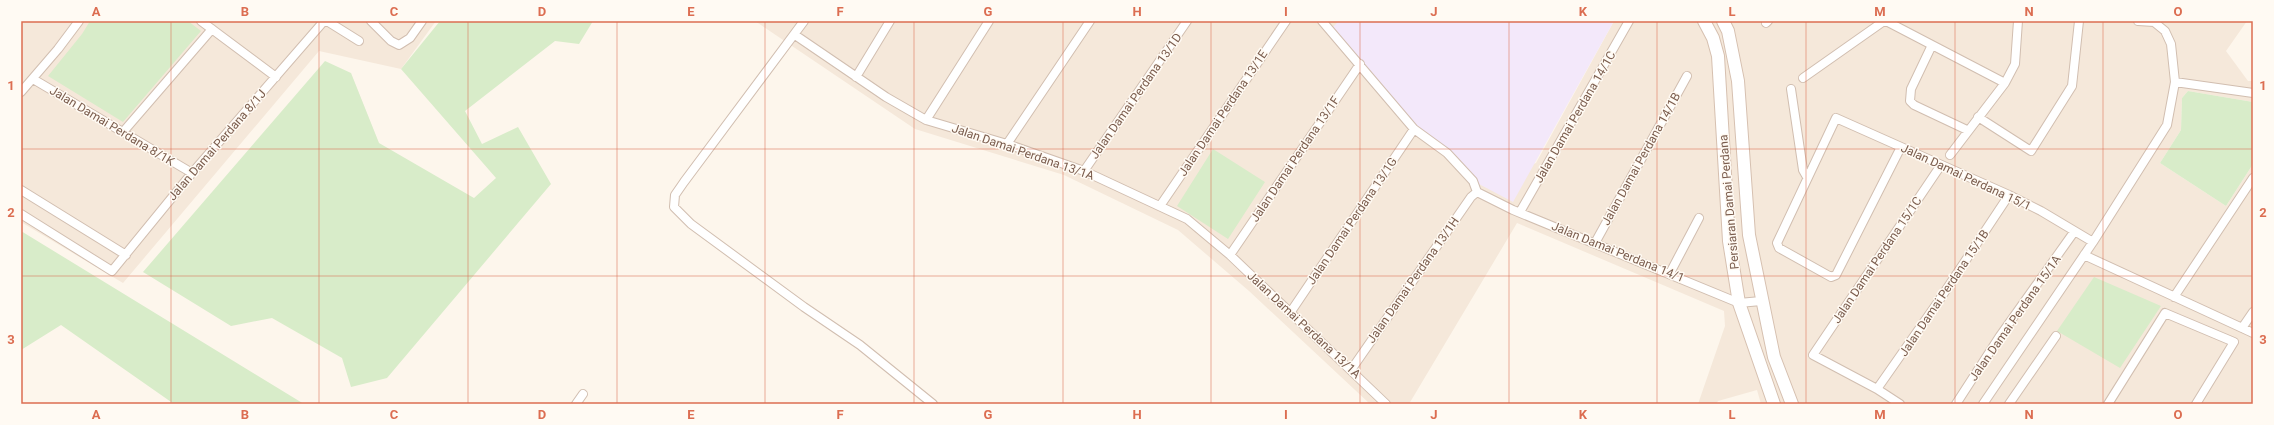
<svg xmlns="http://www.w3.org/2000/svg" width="2274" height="425" font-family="Roboto,sans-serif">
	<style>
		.residential { fill: #f5e8da }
		.education { fill: #f3e8fa }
		.green { fill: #d8ecc9 }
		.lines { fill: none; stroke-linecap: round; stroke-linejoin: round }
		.street-casing { stroke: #d1beb0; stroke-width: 10 }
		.secondary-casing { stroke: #d6c0b0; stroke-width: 14 }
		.street { stroke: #fff; stroke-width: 8 }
		.secondary { stroke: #fff; stroke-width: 12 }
		.grid { fill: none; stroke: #dc6d51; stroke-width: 1; stroke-opacity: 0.55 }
		.labels { text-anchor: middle; stroke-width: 3; stroke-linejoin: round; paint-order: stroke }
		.street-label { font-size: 12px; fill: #7a5c4d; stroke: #fffaf3 }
		.neatline { fill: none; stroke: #dc6d51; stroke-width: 1.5 }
		.grid-label { font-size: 13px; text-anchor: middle; font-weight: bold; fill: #dc6d51 }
	</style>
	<rect width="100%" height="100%" fill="#fdf6ec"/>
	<path class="residential" d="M21 21H436L401 69 319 51 123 283 21 222Z
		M755 21H1339L1334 27 1420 130 1448 149 1477 183 1536 163 1614 21H2247L2226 51 2248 81H2253V102L2188 91 2182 98 2181 130 2160 163 2226 206 2253 164V404H1761L1757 390 1718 401 1716 404H1698L1725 326 1724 311 1517 223 1409 404H1370L1249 291 1178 230 1064 175 915 129Z"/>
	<path class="education" d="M1339 21H1614L1513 202 1477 183 1448 149 1420 130 1333 27Z"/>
	<path class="green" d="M90 21H188L201 31 123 122 48 76 82 34Z
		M440 21H593L579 44 555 41 465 111 482 144 518 127 551 184 387 378 351 387 342 358 272 318 231 326 143 272 325 61 351 73 379 143 474 198 496 178 401 69Z
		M2188 91 2253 102V164L2226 206 2160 163 2181 130 2182 98Z
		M1213 149 1265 182 1228 239 1177 206Z
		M21 231 304 404H174L61 325 21 350Z
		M2094 277 2161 306 2120 368 2057 331Z"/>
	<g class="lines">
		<g class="street-casing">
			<path id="street" d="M201 21 276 77
				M327 21 359 41
				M371 21 391 41 399 45 410 38 422 21
				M804 21 684 182 675 195 674 207 691 224 804 307 860 345 933 404
				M1322 21 1414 129 1447 153 1473 181 1477 192
				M1886 21 2005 83
				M1766 23 1768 21
				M795 35 886 97 926 120 1007 144 1084 171 1187 219 1230 255 1386 404
				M1932 45 1911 89 1910 101 1914 105 1967 130
				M856 77 890 21
				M1803 78 1884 21
				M33 79 192 173
				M2175 82 2253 93
				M1791 89 1803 170 1807 177
				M21 92 58 49 79 21
				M1978 117 2031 151 2072 86 2079 21
				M926 120 989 21
				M123 132 212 29
				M1007 144 1090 21
				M1901 147 1836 275 1831 277 1779 248 1777 243 1836 118 2009 195 2041 211 2093 242
				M1950 155 2005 83 2015 64 2018 21
				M1084 171 1187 21
				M21 190 126 255
				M1477 192 1513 210 1739 303 1761 301
				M1160 206 1286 21
				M1520 212 1629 21
				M21 214 112 271 192 173 324 21
				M1595 243 1687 76
				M1230 255 1360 64
				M2084 255 2253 333
				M1670 273 1699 218
				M2174 297 2253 178
				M1290 313 1414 129
				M2242 328 2253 312
				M1351 370 1471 197 1477 192
				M1877 389 1940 299 2009 195
				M576 404 583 394
				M1900 404 1877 389 1813 355 1941 165
				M1956 404 2000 336 2074 232
				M1983 404 2093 242 2167 125 2175 82 2171 44 2165 31 2154 22 2138 21
				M2009 404 2056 336
				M2108 404 2165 313 2234 342 2196 404"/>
		</g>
		<g class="secondary-casing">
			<path id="secondary" d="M1704 21 1713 38 1718 56 1729 241 1739 303 1774 404
				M1723 21 1728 31 1738 81 1749 235 1774 357 1792 404"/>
		</g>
		<use href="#street" class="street"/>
		<use href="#secondary" class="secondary"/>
	</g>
	<path class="grid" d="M171 21V404M319 21V404M468 21V404M617 21V404M765 21V404M914 21V404M1063 21V404M1211 21V404M1360 21V404M1509 21V404M1657 21V404M1806 21V404M1955 21V404M2103 21V404M21 149H2253M21 276H2253"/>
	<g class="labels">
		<g class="street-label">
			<text transform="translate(1136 96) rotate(-55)" y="4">Jalan Damai Perdana 13/1D</text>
			<text transform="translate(1223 113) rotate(-56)" y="4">Jalan Damai Perdana 13/1E</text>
			<text transform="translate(1575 117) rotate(-60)" y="4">Jalan Damai Perdana 14/1C</text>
			<text transform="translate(112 126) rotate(31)" y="4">Jalan Damai Perdana 8/1K</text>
			<text transform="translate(217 145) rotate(-49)" y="4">Jalan Damai Perdana 8/1J</text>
			<text transform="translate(1023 152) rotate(19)" y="4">Jalan Damai Perdana 13/1A</text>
			<text transform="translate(1295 159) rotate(-56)" y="4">Jalan Damai Perdana 13/1F</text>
			<text transform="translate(1641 159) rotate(-61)" y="4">Jalan Damai Perdana 14/1B</text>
			<text transform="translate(1966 177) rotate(25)" y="4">Jalan Damai Perdana 15/1</text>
			<text transform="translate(1729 202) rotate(-95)" y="4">Persiaran Damai Perdana</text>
			<text transform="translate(1352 221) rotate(-56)" y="4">Jalan Damai Perdana 13/1G</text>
			<text transform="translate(1618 252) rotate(22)" y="4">Jalan Damai Perdana 14/1</text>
			<text transform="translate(1877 260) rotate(-56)" y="4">Jalan Damai Perdana 15/1C</text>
			<text transform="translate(1413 280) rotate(-55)" y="4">Jalan Damai Perdana 13/1H</text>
			<text transform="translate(1944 293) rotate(-56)" y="4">Jalan Damai Perdana 15/1B</text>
			<text transform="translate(2015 318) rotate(-55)" y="4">Jalan Damai Perdana 15/1A</text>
			<text transform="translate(1304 325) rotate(43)" y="4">Jalan Damai Perdana 13/1A</text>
		</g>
	</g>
	<rect width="2274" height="425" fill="none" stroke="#fffaf3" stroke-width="44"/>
	<rect x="22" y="22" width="2230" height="381" class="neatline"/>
	<g class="grid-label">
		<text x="96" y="16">A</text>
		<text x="245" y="16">B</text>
		<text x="394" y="16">C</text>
		<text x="542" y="16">D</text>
		<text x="691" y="16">E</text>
		<text x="840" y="16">F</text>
		<text x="988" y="16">G</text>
		<text x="1137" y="16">H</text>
		<text x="1286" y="16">I</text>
		<text x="1434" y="16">J</text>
		<text x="1583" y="16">K</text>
		<text x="1732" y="16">L</text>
		<text x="1880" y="16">M</text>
		<text x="2029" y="16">N</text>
		<text x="2178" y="16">O</text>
		<text x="11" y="90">1</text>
		<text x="2263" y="90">1</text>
		<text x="11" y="217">2</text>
		<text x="2263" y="217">2</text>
		<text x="11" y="344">3</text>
		<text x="2263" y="344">3</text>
		<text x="96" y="419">A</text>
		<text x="245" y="419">B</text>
		<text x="394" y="419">C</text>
		<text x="542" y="419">D</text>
		<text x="691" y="419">E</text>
		<text x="840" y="419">F</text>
		<text x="988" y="419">G</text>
		<text x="1137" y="419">H</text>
		<text x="1286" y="419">I</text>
		<text x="1434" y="419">J</text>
		<text x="1583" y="419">K</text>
		<text x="1732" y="419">L</text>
		<text x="1880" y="419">M</text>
		<text x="2029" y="419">N</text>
		<text x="2178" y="419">O</text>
	</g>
</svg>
